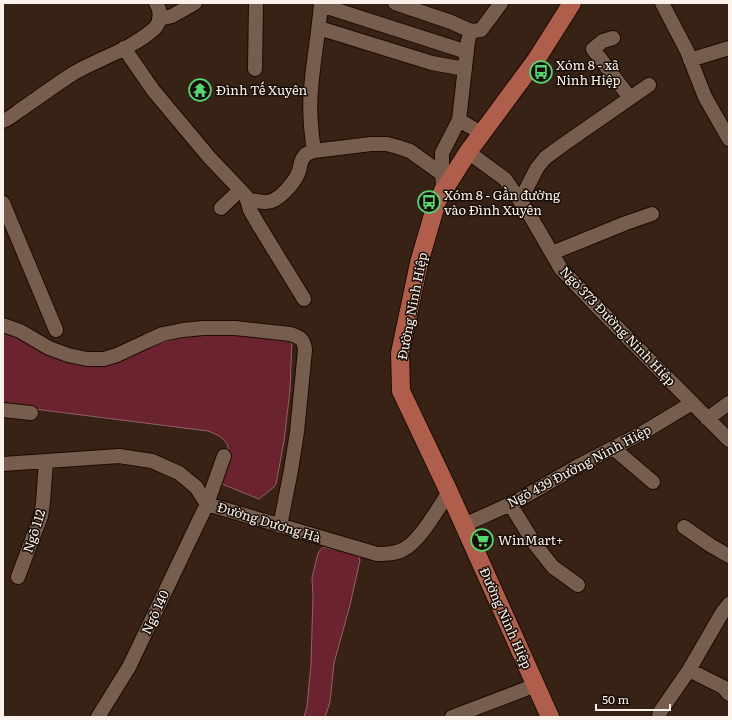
<svg xmlns="http://www.w3.org/2000/svg" width="732" height="720" font-family="Literata,serif">
	<style>
		.water { fill: #6a232f; stroke: #966167 }
		.lines { fill: none; stroke-linecap: round; stroke-linejoin: round }
		.minor-casing { stroke: #1e0a01; stroke-width: 16 }
		.major-casing { stroke: #1e0a01; stroke-width: 20 }
		.minor { stroke: #765d4e; stroke-width: 14 }
		.major { stroke: #ae5e4a; stroke-width: 18 }
		.labels { text-anchor: middle; stroke-width: 3; stroke-linejoin: round; paint-order: stroke }
		.poi-label { font-size: 13px; fill: #fdf1eb; stroke: #170e08; text-anchor: start }
		.street-label { font-size: 13px; fill: #fdf1eb; stroke: #170e08 }
	</style>
	<rect width="100%" height="100%" fill="#372215"/>
	<path class="water" d="M3 330 60 358 138 353 157 344 175 339 201 334H217L292 339 290 390 284 441 276 484 274 487 259 499 222 484 221 482C223 475 230 453 228 447 226 438 216 434 208 431L3 405Z
		M323 547 351 552 358 555 360 560 350 605 334 663 330 702 325 717H304L307 707 311 664 313 596 312 578 318 553Z"/>
	<g class="lines">
		<g class="minor-casing">
			<path id="minor" d="M395 3 451 22 471 31
				M662 3 687 51 705 97 729 139
				M321 5 467 52
				M159 19 172 16 195 3
				M319 28 432 63 465 69
				M613 38 603 41 593 49 630 98
				M124 48 153 90 209 157 246 196 250 210 258 224 304 299
				M690 60 729 48
				M255 69 256 3
				M3 121C11 118 18 111 26 106 42 95 58 83 74 73 100 58 132 49 155 28 161 22 161 10 156 3
				M481 133 459 120 468 41 471 31 481 30 501 3
				M314 151C311 131 309 110 311 90 313 61 319 32 321 3
				M468 152 505 179 528 212 561 269 605 315 729 440
				M442 174V153L459 120
				M247 200C253 200 260 202 266 202 279 202 295 182 299 171 301 164 300 160 306 154L314 151 371 144H387L398 147 410 151 442 174 443 185 440 193
				M520 201 537 168 545 158 564 144 649 85
				M3 203 56 330
				M221 208 240 190
				M552 253 626 223 652 214
				M3 325 20 331 49 348 68 355 87 359H104L117 355 147 341 163 334 183 330 203 328H235L290 334C300 337 304 339 305 350L297 432 291 470 280 526
				M3 410 31 413
				M707 419 729 403
				M613 448 653 482
				M3 464 119 456 152 461 179 473 196 487 207 504 377 554C386 554 396 554 404 549 420 541 439 507 449 492
				M510 504 534 543 553 567 578 585
				M464 525 515 502 578 466 644 432 692 403
				M684 527 710 545 729 556
				M18 577 41 516 43 503 46 461
				M689 670 723 687 729 694
				M98 717 129 667 207 504 224 456
				M452 717 536 685
				M659 717 660 712 689 670 722 613 729 604"/>
		</g>
		<g class="major-casing">
			<path id="major" d="M550 717 449 492 401 391 400 353 419 263 437 201 468 152 536 60 572 3"/>
		</g>
		<use href="#minor" class="minor"/>
		<use href="#major" class="major"/>
	</g>
	<defs>
		<g id="bus-ring" transform="scale(1.15)"><circle r="9.5" fill="#170e08" stroke="#56d671" stroke-width="1.5"/><path d="M-5-6H5V4H4V6H2V4H-2V6H-4V4H-5ZM-3.5-4V0h7V-4ZM-3.5 1.2v1.5H-2V1.2ZM2 1.2v1.5H3.5V1.2Z" fill="#56d671"/></g>
		<g id="temple-ring" transform="scale(1.15)"><circle r="9.5" fill="#170e08" stroke="#56d671" stroke-width="1.5"/><path d="M0-6L5-2H3V0L6.5 2.5H4V6H1.5V3h-3V6H-4V2.5H-6.5L-3 0V-2H-5Z" fill="#56d671"/></g>
		<g id="supermarket-ring" transform="scale(1.15)"><circle r="9.5" fill="#170e08" stroke="#56d671" stroke-width="1.5"/><path d="M-6-5.5h2.5l.6 2H6L4.5 2H-2.5L-4.4-4H-6ZM-1.5 3.2a1.3 1.3 0 1 0 .1 0ZM3 3.2a1.3 1.3 0 1 0 .1 0Z" fill="#56d671"/></g>
	</defs>
	<g fill-rule="evenodd">
		<use href="#bus-ring" x="541" y="72"/>
		<use href="#temple-ring" x="200" y="90"/>
		<use href="#bus-ring" x="429" y="202"/>
		<use href="#supermarket-ring" x="482" y="540"/>
	</g>
	<g class="labels">
		<g class="poi-label">
			<text x="556" y="70">Xóm 8 - xã<tspan x="556" dy="15">Ninh Hiệp</tspan></text>
			<text x="216" y="95">Đình Tế Xuyên</text>
			<text x="444" y="200">Xóm 8 - Gần đường<tspan x="444" dy="15">vào Đình Xuyên</tspan></text>
			<text x="498" y="545">WinMart+</text>
		</g>
		<g class="street-label">
			<text transform="translate(412 306) rotate(-79)" y="5">Đường Ninh Hiệp</text>
			<text transform="translate(618 326) rotate(46)" y="5">Ngõ 373 Đường Ninh Hiệp</text>
			<text transform="translate(579 466) rotate(-28)" y="5">Ngõ 439 Đường Ninh Hiệp</text>
			<text transform="translate(269 522) rotate(17)" y="5">Đường Dương Hà</text>
			<text transform="translate(34 531) rotate(-72)" y="5">Ngõ 112</text>
			<text transform="translate(155 612) rotate(-65)" y="5">Ngõ 140</text>
			<text transform="translate(506 618) rotate(66)" y="5">Đường Ninh Hiệp</text>
		</g>
	</g>
	<rect width="732" height="720" fill="none" stroke="#fdf1eb" stroke-width="8"/>
	<path d="M596 704v6h74v-6" fill="none" stroke="#fdf1eb" stroke-width="2"/>
	<text x="602" y="704" font-size="12" fill="#fdf1eb" stroke="#170e08" stroke-width="3" paint-order="stroke">50 m</text>
</svg>
